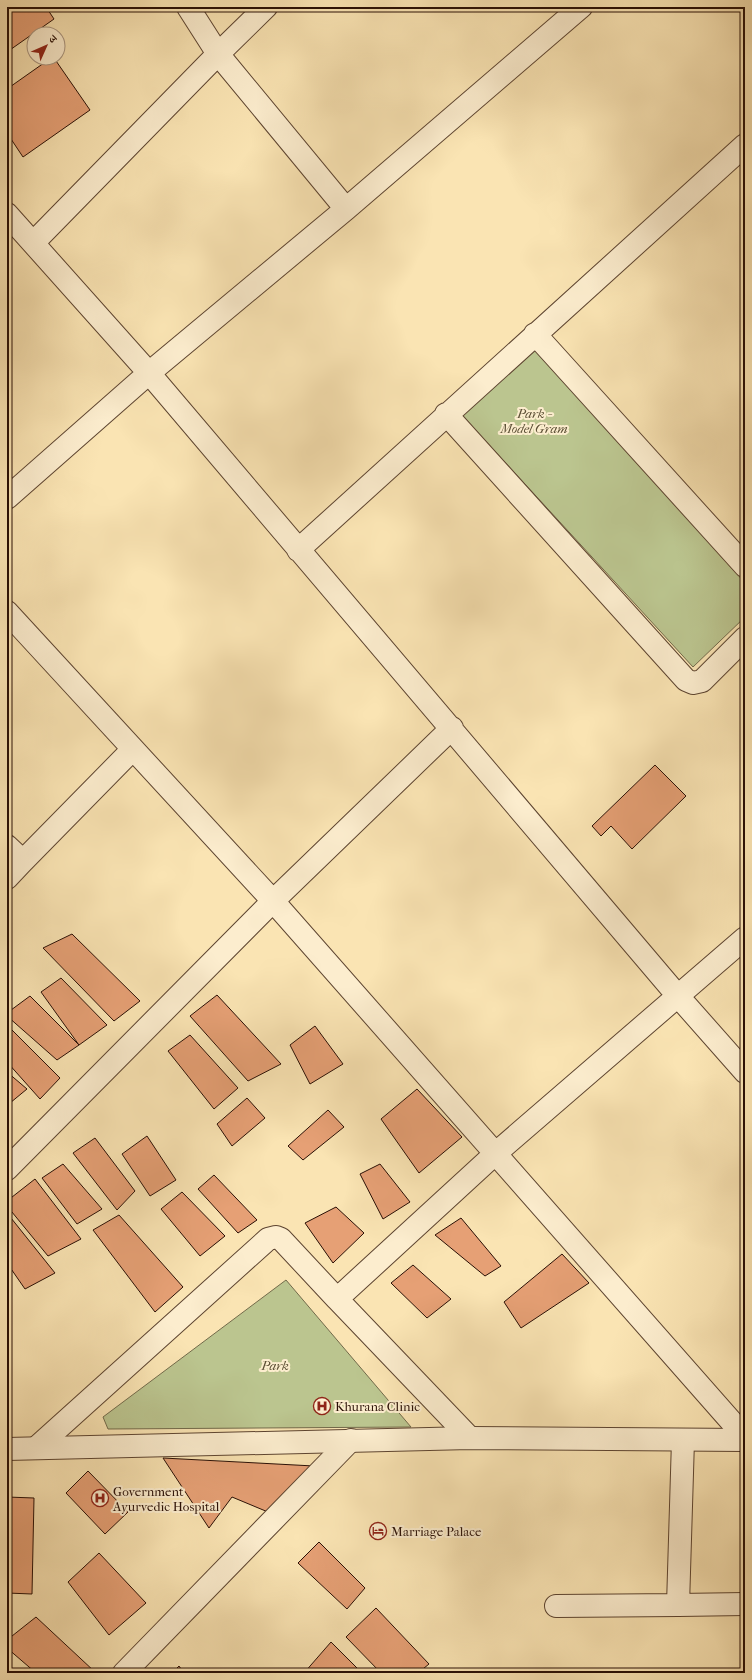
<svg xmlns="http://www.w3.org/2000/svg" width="752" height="1680" font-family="'IM FELL French Canon','Noto Serif Devanagari',serif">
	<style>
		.green { fill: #bbc58f; stroke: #726a4a }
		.building { fill: #e6a075; stroke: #290f05 }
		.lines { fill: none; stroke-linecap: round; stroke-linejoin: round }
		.minor-casing { stroke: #5d4430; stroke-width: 24 }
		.tertiary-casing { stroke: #5d4430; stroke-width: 24 }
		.minor { stroke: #fcedce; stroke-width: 22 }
		.tertiary { stroke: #fcedce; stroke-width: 22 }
		.labels { text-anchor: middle; stroke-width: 4; stroke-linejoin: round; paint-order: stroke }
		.park-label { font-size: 13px; font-style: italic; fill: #5c4f35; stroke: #fcedce }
		.poi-label { font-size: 13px; fill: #290f05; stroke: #fcedce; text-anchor: start }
	</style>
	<rect width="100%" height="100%" fill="#fae4b3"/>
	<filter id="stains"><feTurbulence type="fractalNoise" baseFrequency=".005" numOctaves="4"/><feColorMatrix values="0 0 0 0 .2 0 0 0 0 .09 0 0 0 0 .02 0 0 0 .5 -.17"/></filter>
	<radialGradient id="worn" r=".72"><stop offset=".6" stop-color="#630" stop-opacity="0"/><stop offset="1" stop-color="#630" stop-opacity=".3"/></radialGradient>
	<path class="green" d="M531 344 745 583V617L693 667 457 410Z
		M286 1280 411 1427 108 1429 103 1417Z"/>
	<path class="building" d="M7 7H46L54 19 7 52Z
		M51 58H54L90 110 23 157 7 133V89Z
		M655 765 686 796 632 849 611 826 601 836 592 826Z
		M72 934 140 1001 114 1021 43 948Z
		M61 978 107 1025 79 1045 41 992Z
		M217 995 281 1064 248 1081 190 1016Z
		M30 996 79 1045 57 1060 7 1016V1013Z
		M7 1025 60 1078 40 1099 7 1062Z
		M315 1026 343 1064 310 1084 290 1045Z
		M190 1035 238 1088 214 1109 168 1051Z
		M7 1072 27 1089 10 1103 7 1099Z
		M417 1089 462 1137 419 1173 381 1119Z
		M247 1098 265 1118 232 1146 217 1124Z
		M328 1110 344 1127 303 1160 288 1146Z
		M147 1136 176 1180 150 1196 122 1154Z
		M95 1138 135 1191 117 1210 73 1153Z
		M63 1164 102 1209 77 1224 42 1178Z
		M380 1164 410 1202 383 1219 360 1174Z
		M214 1175 257 1220 238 1233 198 1189Z
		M35 1179 81 1239 48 1256 7 1206V1201Z
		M182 1192 225 1236 200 1256 161 1209Z
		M336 1207 364 1233 333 1263 305 1223Z
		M7 1213 55 1273 25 1289 7 1263Z
		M119 1215 183 1287 155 1312 93 1230Z
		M461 1218 501 1266 485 1276 435 1235Z
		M562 1254 589 1283 521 1328 504 1302Z
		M413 1265 451 1299 427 1318 391 1283Z
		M163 1458 314 1466 268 1512 232 1497 209 1528Z
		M88 1471 128 1512 105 1534 66 1493Z
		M7 1497 34 1498 32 1594 7 1593Z
		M319 1542 365 1588 347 1609 298 1563Z
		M99 1553 146 1603 109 1635 68 1582Z
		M376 1608 429 1664 418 1673H381L346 1637Z
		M36 1617 95 1672 93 1673H36L7 1648V1640Z
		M331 1642 362 1673H304Z
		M179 1666 184 1673H172Z"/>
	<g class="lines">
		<g class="minor-casing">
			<path id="minor" d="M188 7 218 54 346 209
				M7 214 149 373 677 995 745 1072
				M33 243 218 54 266 7
				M535 334 745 566
				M446 414 686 680 693 683 702 681 745 638
				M7 498 149 373 346 209 581 7
				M298 550 745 145
				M7 612 273 901 745 1437
				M7 846 23 861 133 749
				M7 878 23 861
				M7 1169 273 901 452 728
				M337 1299 470 1438
				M683 1440 678 1605 745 1604
				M36 1448 268 1239 276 1237 281 1239 337 1299 496 1153 745 938
				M556 1606 678 1605
				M124 1673 351 1440"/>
		</g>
		<g class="tertiary-casing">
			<path id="tertiary" d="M7 1449 470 1438 745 1440"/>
		</g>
		<use href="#minor" class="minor"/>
		<use href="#tertiary" class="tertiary"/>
	</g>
	<defs>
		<g id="hospital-ring" transform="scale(0.9)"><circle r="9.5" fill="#fcedce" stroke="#8f2418" stroke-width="1.5"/><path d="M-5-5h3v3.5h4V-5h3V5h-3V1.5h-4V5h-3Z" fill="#8f2418"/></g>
		<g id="hotel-ring" transform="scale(0.9)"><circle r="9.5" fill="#fcedce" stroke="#8f2418" stroke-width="1.5"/><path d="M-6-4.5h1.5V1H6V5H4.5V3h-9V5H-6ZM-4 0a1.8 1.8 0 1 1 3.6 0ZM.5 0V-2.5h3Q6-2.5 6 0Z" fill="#8f2418"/></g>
	</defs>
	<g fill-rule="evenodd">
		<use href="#hospital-ring" x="322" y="1406"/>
		<use href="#hospital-ring" x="100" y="1498"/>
		<use href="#hotel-ring" x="378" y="1531"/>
	</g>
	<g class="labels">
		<g class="park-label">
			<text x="534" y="418">Park -<tspan x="534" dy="15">Model Gram</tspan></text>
			<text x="275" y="1370">Park</text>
		</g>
		<g class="poi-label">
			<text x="335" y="1411">Khurana Clinic</text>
			<text x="113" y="1496">Government<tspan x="113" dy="15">Ayurvedic Hospital</tspan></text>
			<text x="391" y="1536">Marriage Palace</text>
		</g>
	</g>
	<rect width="752" height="1680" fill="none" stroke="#fae4b3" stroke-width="24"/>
	<rect x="8" y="8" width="736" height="1664" fill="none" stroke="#290f05" stroke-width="2"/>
	<rect x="12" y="12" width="728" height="1656" fill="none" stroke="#290f05"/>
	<g transform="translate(46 46) rotate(45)"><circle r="19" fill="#fcedce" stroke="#a8947e"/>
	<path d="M0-3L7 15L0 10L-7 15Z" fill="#8f2418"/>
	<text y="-6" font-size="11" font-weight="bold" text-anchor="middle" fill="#290f05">उ</text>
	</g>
	<rect width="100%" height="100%" filter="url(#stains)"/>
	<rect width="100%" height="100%" fill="url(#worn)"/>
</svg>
